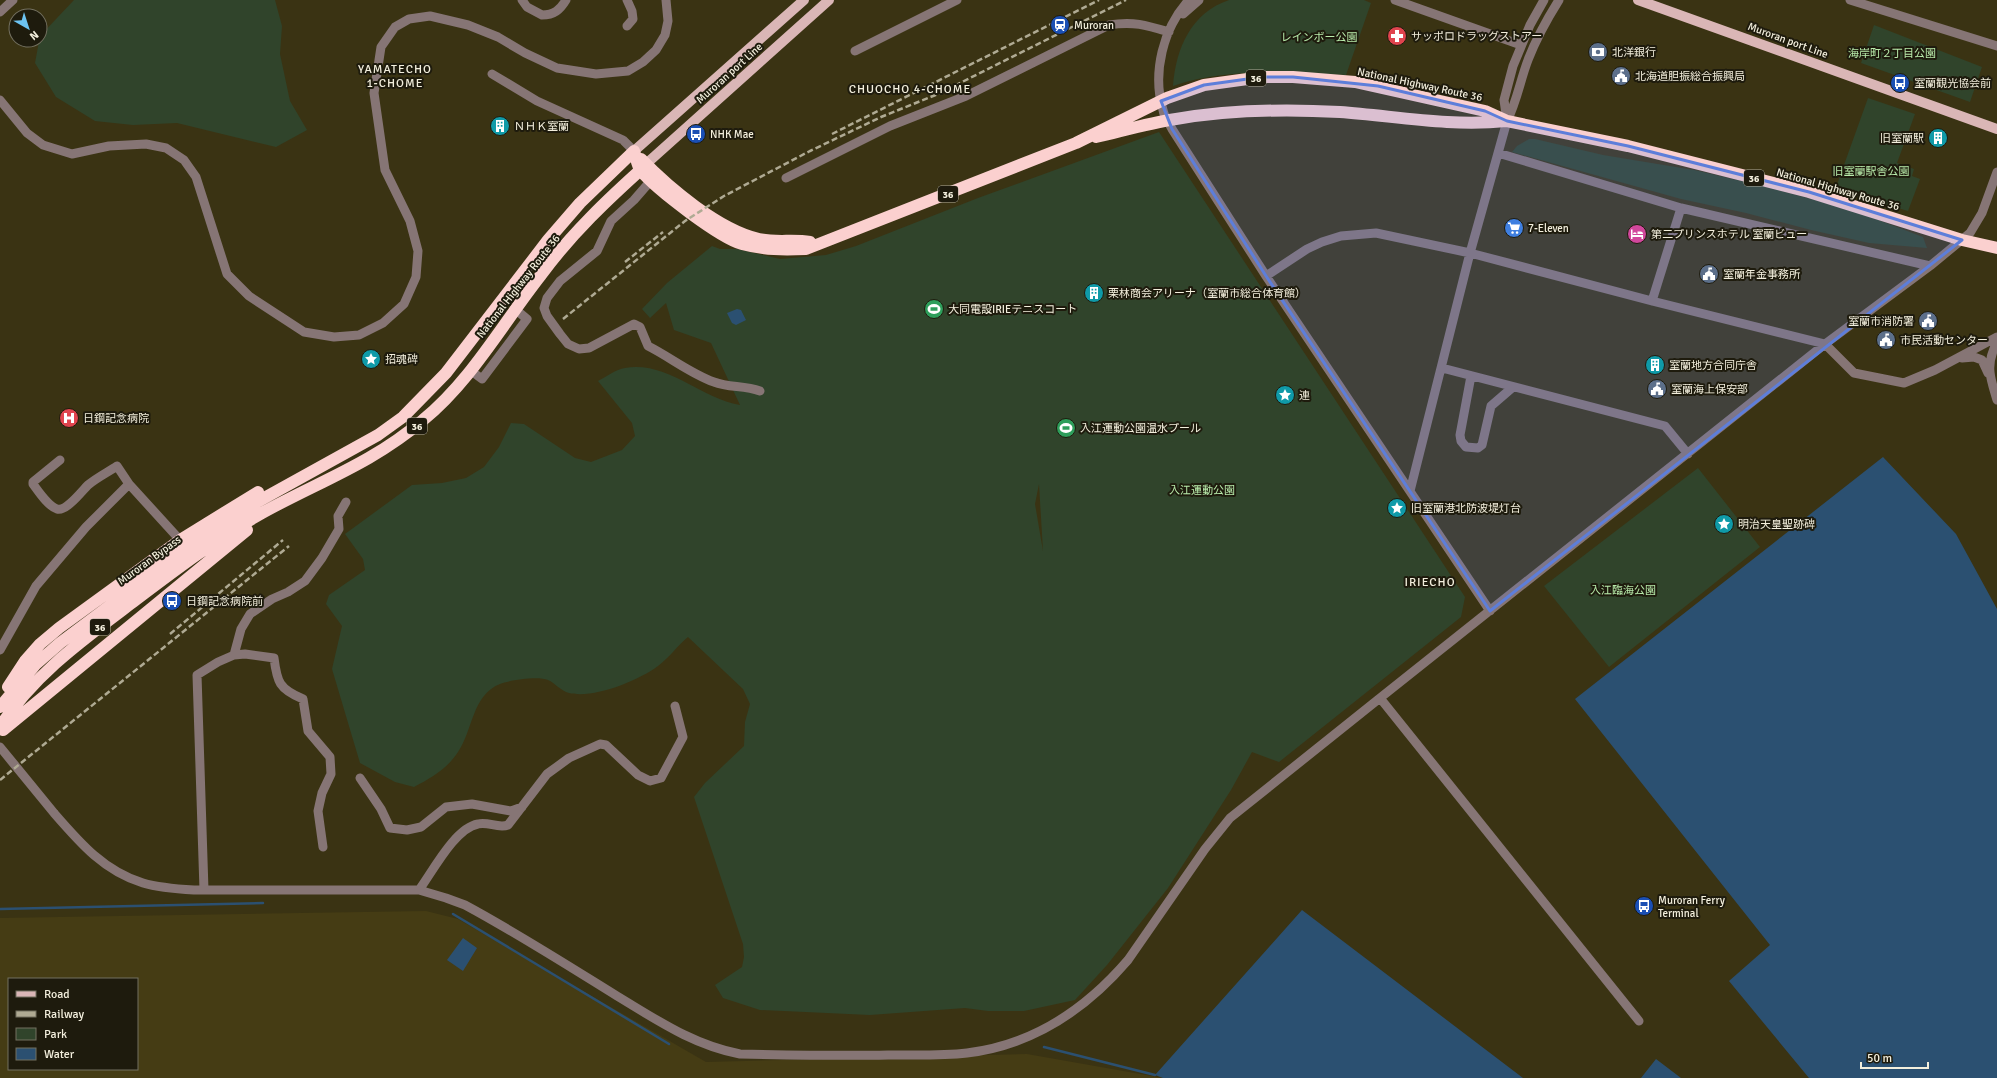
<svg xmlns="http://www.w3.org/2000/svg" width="1997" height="1078" font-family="Signika,'Noto Sans JP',sans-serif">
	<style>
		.built { fill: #453c14; fill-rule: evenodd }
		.green { fill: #30442b; fill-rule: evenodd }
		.water { fill: #2b5071 }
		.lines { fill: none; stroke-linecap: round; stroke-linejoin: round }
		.stream { stroke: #2b5071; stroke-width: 2.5 }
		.minor { stroke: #867575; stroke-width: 9 }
		.major { stroke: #dab6b6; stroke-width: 10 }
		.highway { stroke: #fbd0cf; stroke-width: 12 }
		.rail { stroke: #afaa93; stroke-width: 2.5; stroke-dasharray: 6 3; stroke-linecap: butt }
		.marked { fill: #5d7eda; fill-opacity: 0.2; stroke: #5d7eda; stroke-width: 3; stroke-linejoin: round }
		.labels { text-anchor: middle; stroke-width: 4; stroke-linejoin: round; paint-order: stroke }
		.shield { fill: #1e1b0d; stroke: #b3af9f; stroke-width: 1 }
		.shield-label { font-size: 10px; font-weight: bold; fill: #f3efdd }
		.poi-label { font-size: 11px; fill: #f3efdd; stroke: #1e1b0d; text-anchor: start }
		.park-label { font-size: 11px; fill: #b8ebab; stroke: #1e1b0d }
		.street-label { font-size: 11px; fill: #f3efdd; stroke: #1e1b0d }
		.neighbourhood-label { font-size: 12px; letter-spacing: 1px; fill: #f3efdd; stroke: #1e1b0d }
	</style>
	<rect width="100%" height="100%" fill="#3a3313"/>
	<path class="built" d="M426 911 458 919 706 1062 1027 1054 1163 1078H0V918ZM9 979H137V1069H9Z"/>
	<path class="green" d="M74 0H275L282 26 280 54 290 101 307 130 276 147 177 123 133 125 95 121 56 97 35 63 40 36Z
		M1229 0H1364L1371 3 1346 75C1288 73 1228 67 1173 86 1176 48 1191 13 1229 0Z
		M1874 25 1982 67 1970 102 1861 63Z
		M1868 98 1915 114 1897 163 1914 169 1912 176 1920 179 1908 211 1835 190Z
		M1159 132 1465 597 1461 617 1279 762 1252 752 1231 790 1168 888 1107 965 1075 1000 1024 1011H988L965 1008 870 1015 760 1010 723 998 715 985 742 967 744 957 743 944 694 797 705 783 744 746 745 722 750 704 743 689 688 637C677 646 669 658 658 666 638 681 593 699 569 693 561 691 555 683 548 680 538 676 510 680 500 684 472 695 473 730 458 752 447 769 431 778 414 787L395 782 360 763 332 669 342 626 326 604 329 595 365 570 363 559 345 534 412 485 442 483 466 478 484 467 499 447 511 423 524 424 575 458 591 462 622 450 635 436 632 423 598 381C606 377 616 369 625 368 668 361 699 398 740 405L711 343 674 330 666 303 650 318 642 309 667 283 712 246 720 249H737L780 259 826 255 856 246 978 198ZM1039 484 1043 551 1035 504Z
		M1529 139H1535L1603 155 1694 170 1771 188 1852 210 1923 237 1927 248 1869 243 1811 230 1746 213 1681 199 1512 152 1517 146Z
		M1698 468 1760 547 1609 667 1544 586Z"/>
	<path class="water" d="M737 309 741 310 746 320 736 325 732 323 727 313Z
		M1883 457 1956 534 1997 609V1078H1809L1729 981 1770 945 1575 699Z
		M1302 910 1523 1078H1163L1155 1075Z
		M463 938 477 948 463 971 447 960Z
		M1656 1059 1681 1078H1641Z"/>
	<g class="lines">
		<path class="stream" d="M0 909 263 903
			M453 914 669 1044
			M1044 1047 1155 1075"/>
		<path class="minor" d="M522 0 527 7 542 15C554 15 560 10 566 0
			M1189 0C1163 28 1152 73 1163 110 1164 117 1169 123 1172 129L1266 276 1490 611
			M1395 0 1521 45
			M1850 0 1997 46
			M0 12 13 0
			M1183 14 1199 0
			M627 26 633 19 632 11 627 0
			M855 51 957 0
			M492 74 537 101 623 140 634 151
			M0 100 27 133 43 145 72 154 109 146 146 144 166 148 184 160 196 177 227 274 249 296 304 332 334 337 359 335 383 323 404 304 416 277 418 251 410 221 385 170 374 93 381 47 395 27 409 19 430 16 468 25 498 37 525 53 557 68 596 74 628 71 643 62 656 50 665 35 668 21 666 0
			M1507 121 1504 100 1513 66 1530 25 1544 0
			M1498 153 1681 208 1930 266
			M654 177 634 200 611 221 597 251 560 281 547 298 544 308 547 316 560 334 568 344 579 349 589 348 634 324 640 327 648 346C670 357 691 374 714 382 729 388 744 385 760 391
			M786 178 890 126 966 96 1109 25C1133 21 1146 25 1169 32
			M1266 276 1307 249 1322 242 1341 236 1376 233 1470 253 1652 301 1825 344 1854 373 1904 383 1935 370 1997 337
			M1652 301 1681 208
			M1997 342C1985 365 1990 377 1997 400
			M1962 358 1974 357 1982 360 1988 373
			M1442 368 1665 426 1688 454
			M470 370 482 379 527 319 515 309
			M1471 376 1460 435 1461 441 1466 447 1478 448 1482 445 1491 406 1513 387
			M60 460 33 482V484C39 492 48 506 57 509 66 512 82 491 88 485 96 478 108 472 117 466L129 484 180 540
			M1410 491 1470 253 1507 121C1517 101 1520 81 1528 60 1536 39 1547 19 1559 0
			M0 650 36 586 86 527 129 484
			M234 655 245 654 274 658C277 682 279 689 303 699L308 731 330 757 331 774 322 793 318 811 323 847
			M0 747C18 769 36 791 54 813 80 843 104 871 143 883 160 888 177 889 194 890H419L446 898 465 905C517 933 567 965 617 996 657 1020 693 1045 740 1054 789 1055 839 1056 888 1055 914 1055 941 1056 967 1053 1033 1045 1086 1009 1128 960L1205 849 1230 818 1380 698
			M360 778 381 809 390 828 407 830 421 827 446 807 472 804 511 811 522 807
			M204 890 197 675 218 662 234 655 241 629 250 614 272 599 288 592 305 581 322 558 339 529 338 516 346 502
			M419 890C433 871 455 828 478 824 488 821 498 829 508 825L547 774 569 758 600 744 606 745 638 775 650 781 661 778 683 737 675 706
			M1639 1021 1380 698 1825 344 1930 266 1970 233 1982 213 1997 172"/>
		<path class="major" d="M1638 0 1997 129
			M634 151 804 0
			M646 164 829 0"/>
		<path class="highway" d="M1096 137C1122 131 1149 123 1176 119 1229 110 1286 109 1340 112 1395 116 1451 127 1506 121
			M634 151C636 157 637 166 641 171 657 190 720 238 742 244 764 250 784 250 806 249L1076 143 1167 98 1204 85 1262 77H1293L1355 82 1485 111 1507 121 1628 146 1809 192 1962 240 1997 248
			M641 159C669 188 719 230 759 239 776 243 793 239 810 242
			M8 687 25 661 40 644 59 628 180 540 258 492
			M0 707 36 664 60 643 179 554 257 502 378 435 403 417 446 373 548 240 580 203 634 151
			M0 727C33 675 84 639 133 602 174 571 216 539 262 513 318 482 373 463 423 420 471 381 503 323 541 275 571 234 608 199 646 165
			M3 730 247 530"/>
		<path class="rail" d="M832 134 1099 0
			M625 262 663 232
			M563 319 685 221 724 196 810 151 881 117 938 94 1126 0
			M170 634 283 540
			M0 780 289 546"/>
	</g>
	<path class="marked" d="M1262 77H1293L1378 86 1485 111 1507 121 1628 146 1809 192 1962 240 1490 611 1266 276 1172 129 1161 101 1204 85Z"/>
	<defs>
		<g id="station-disc" transform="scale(1)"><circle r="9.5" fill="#1a4fb4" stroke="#1e1b0d"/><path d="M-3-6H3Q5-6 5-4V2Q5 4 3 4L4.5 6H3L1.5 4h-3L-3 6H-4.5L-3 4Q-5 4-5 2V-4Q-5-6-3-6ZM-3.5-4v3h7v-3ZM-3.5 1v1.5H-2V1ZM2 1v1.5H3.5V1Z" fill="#fff"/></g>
		<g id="pharmacy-disc" transform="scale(1)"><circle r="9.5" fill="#e0444e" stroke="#1e1b0d"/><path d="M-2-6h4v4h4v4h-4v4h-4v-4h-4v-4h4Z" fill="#fff"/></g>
		<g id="bank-disc" transform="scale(1)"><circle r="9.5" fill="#5c6f8a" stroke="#1e1b0d"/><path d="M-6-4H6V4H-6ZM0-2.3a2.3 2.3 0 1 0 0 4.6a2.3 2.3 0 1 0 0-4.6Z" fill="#fff"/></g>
		<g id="civic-disc" transform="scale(1)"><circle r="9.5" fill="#5c6f8a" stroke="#1e1b0d"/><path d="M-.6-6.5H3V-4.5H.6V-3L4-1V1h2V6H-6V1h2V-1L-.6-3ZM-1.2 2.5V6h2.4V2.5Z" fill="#fff"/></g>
		<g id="bus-disc" transform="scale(1)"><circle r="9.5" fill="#1a4fb4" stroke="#1e1b0d"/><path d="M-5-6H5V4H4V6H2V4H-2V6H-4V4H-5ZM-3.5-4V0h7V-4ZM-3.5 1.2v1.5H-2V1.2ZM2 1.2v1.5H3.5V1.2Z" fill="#fff"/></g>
		<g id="building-disc" transform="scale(1)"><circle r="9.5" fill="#0f9aa8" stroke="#1e1b0d"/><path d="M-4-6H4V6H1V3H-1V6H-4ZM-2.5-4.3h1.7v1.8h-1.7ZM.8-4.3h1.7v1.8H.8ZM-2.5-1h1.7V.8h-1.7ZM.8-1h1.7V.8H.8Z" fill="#fff"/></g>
		<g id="supermarket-disc" transform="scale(1)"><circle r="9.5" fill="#3f7fe0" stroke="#1e1b0d"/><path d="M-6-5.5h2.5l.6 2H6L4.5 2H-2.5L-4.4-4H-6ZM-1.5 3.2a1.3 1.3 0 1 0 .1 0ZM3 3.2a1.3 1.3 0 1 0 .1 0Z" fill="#fff"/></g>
		<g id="hotel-disc" transform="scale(1)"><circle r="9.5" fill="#d1479c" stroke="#1e1b0d"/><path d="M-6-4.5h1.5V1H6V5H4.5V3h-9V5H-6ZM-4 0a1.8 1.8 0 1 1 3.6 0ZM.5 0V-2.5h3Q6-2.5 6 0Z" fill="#fff"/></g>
		<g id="stadium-disc" transform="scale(1)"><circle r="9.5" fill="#2e9e5b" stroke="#1e1b0d"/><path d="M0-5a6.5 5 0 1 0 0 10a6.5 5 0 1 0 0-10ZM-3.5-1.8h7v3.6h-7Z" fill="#fff"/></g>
		<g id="sight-disc" transform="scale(1)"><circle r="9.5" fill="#0f9aa8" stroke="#1e1b0d"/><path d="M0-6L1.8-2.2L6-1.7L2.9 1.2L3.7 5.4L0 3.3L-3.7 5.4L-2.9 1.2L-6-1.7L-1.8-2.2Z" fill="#fff"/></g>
		<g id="hospital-disc" transform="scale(1)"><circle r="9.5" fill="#e0444e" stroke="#1e1b0d"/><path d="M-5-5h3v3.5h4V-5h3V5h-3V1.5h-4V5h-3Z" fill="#fff"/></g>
	</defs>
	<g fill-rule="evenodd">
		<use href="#station-disc" x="1060" y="25"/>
		<use href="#pharmacy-disc" x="1397" y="36"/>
		<use href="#bank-disc" x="1598" y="52"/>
		<use href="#civic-disc" x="1621" y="76"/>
		<use href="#bus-disc" x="1900" y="83"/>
		<use href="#building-disc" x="500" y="126"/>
		<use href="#bus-disc" x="696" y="134"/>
		<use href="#building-disc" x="1938" y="138"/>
		<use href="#supermarket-disc" x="1514" y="228"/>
		<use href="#hotel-disc" x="1637" y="234"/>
		<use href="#civic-disc" x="1709" y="274"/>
		<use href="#building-disc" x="1094" y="293"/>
		<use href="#stadium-disc" x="934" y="309"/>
		<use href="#civic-disc" x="1928" y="321"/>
		<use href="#civic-disc" x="1886" y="340"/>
		<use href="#sight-disc" x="371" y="359"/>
		<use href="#building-disc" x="1655" y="365"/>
		<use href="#civic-disc" x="1657" y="389"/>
		<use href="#sight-disc" x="1285" y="395"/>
		<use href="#hospital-disc" x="69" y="418"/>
		<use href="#stadium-disc" x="1066" y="428"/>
		<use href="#sight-disc" x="1397" y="508"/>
		<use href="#sight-disc" x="1724" y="524"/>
		<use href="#bus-disc" x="172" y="601"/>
		<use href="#bus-disc" x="1644" y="906"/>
	</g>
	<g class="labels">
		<g class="shield">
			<rect x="1246" y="70" width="20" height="16" rx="3"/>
			<rect x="1744" y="170" width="20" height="16" rx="3"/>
			<rect x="938" y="186" width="20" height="16" rx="3"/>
			<rect x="407" y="418" width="20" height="16" rx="3"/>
			<rect x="90" y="619" width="20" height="16" rx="3"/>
		</g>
		<g class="shield-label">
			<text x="1256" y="82">36</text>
			<text x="1754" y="182">36</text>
			<text x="948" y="198">36</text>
			<text x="417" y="430">36</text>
			<text x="100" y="631">36</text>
		</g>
		<g class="poi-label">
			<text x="1074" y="29">Muroran</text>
			<text x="1411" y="40">サッポロドラッグストアー</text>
			<text x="1612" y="56">北洋銀行</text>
			<text x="1635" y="80">北海道胆振総合振興局</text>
			<text x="1914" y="87">室蘭観光協会前</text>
			<text x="514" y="130">ＮＨＫ室蘭</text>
			<text x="710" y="138">NHK Mae</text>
			<text x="1924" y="142" text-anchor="end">旧室蘭駅</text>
			<text x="1528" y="232">7-Eleven</text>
			<text x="1651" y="238">第二プリンスホテル 室蘭ビュー</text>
			<text x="1723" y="278">室蘭年金事務所</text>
			<text x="1108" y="297">栗林商会アリーナ（室蘭市総合体育館）</text>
			<text x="948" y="313">大同電設IRIEテニスコート</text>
			<text x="1914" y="325" text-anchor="end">室蘭市消防署</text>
			<text x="1900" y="344">市民活動センター</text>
			<text x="385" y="363">招魂碑</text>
			<text x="1669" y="369">室蘭地方合同庁舎</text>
			<text x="1671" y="393">室蘭海上保安部</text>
			<text x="1299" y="399">連</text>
			<text x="83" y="422">日鋼記念病院</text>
			<text x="1080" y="432">入江運動公園温水プール</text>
			<text x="1411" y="512">旧室蘭港北防波堤灯台</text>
			<text x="1738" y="528">明治天皇聖跡碑</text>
			<text x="186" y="605">日鋼記念病院前</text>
			<text x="1658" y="904">Muroran Ferry<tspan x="1658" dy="13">Terminal</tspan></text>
		</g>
		<g class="park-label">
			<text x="1319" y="41">レインボー公園</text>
			<text x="1892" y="57">海岸町２丁目公園</text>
			<text x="1871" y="175">旧室蘭駅舎公園</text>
			<text x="1202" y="494">入江運動公園</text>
			<text x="1623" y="594">入江臨海公園</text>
		</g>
		<g class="street-label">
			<text transform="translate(1788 40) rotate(20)" y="4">Muroran port Line</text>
			<text transform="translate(729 73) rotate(-42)" y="4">Muroran port Line</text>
			<text transform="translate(1420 84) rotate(12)" y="4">National Highway Route 36</text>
			<text transform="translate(1838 189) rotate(16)" y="4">National Highway Route 36</text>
			<text transform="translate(518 286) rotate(-52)" y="4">National Highway Route 36</text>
			<text transform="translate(149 560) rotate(-36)" y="4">Muroran Bypass</text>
		</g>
		<g class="neighbourhood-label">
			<text x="395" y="73">YAMATECHO<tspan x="395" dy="14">1-CHOME</tspan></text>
			<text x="910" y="93">CHUOCHO 4-CHOME</text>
			<text x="1430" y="586">IRIECHO</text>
		</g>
	</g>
	<rect x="8" y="978" width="130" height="92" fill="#1e1b0d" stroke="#737060"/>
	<rect x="16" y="991" width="20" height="6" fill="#dab6b6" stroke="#737060"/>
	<text x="44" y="998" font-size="12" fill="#f3efdd">Road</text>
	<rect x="16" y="1011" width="20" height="6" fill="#afaa93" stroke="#737060"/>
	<text x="44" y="1018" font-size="12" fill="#f3efdd">Railway</text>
	<rect x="16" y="1028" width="20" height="12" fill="#30442b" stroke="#737060"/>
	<text x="44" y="1038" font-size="12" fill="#f3efdd">Park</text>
	<rect x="16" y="1048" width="20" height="12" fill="#2b5071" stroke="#737060"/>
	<text x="44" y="1058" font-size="12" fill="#f3efdd">Water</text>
	<g transform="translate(28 28) rotate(141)"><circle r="19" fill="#1e1b0d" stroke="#737060"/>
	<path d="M0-3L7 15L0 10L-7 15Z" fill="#6cc3f2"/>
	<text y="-6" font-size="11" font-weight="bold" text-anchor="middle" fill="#f3efdd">N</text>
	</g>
	<path d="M1861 1062v6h67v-6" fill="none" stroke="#f3efdd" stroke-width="2"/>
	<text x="1867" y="1062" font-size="12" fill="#f3efdd" stroke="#1e1b0d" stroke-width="3" paint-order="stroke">50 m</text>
</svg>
